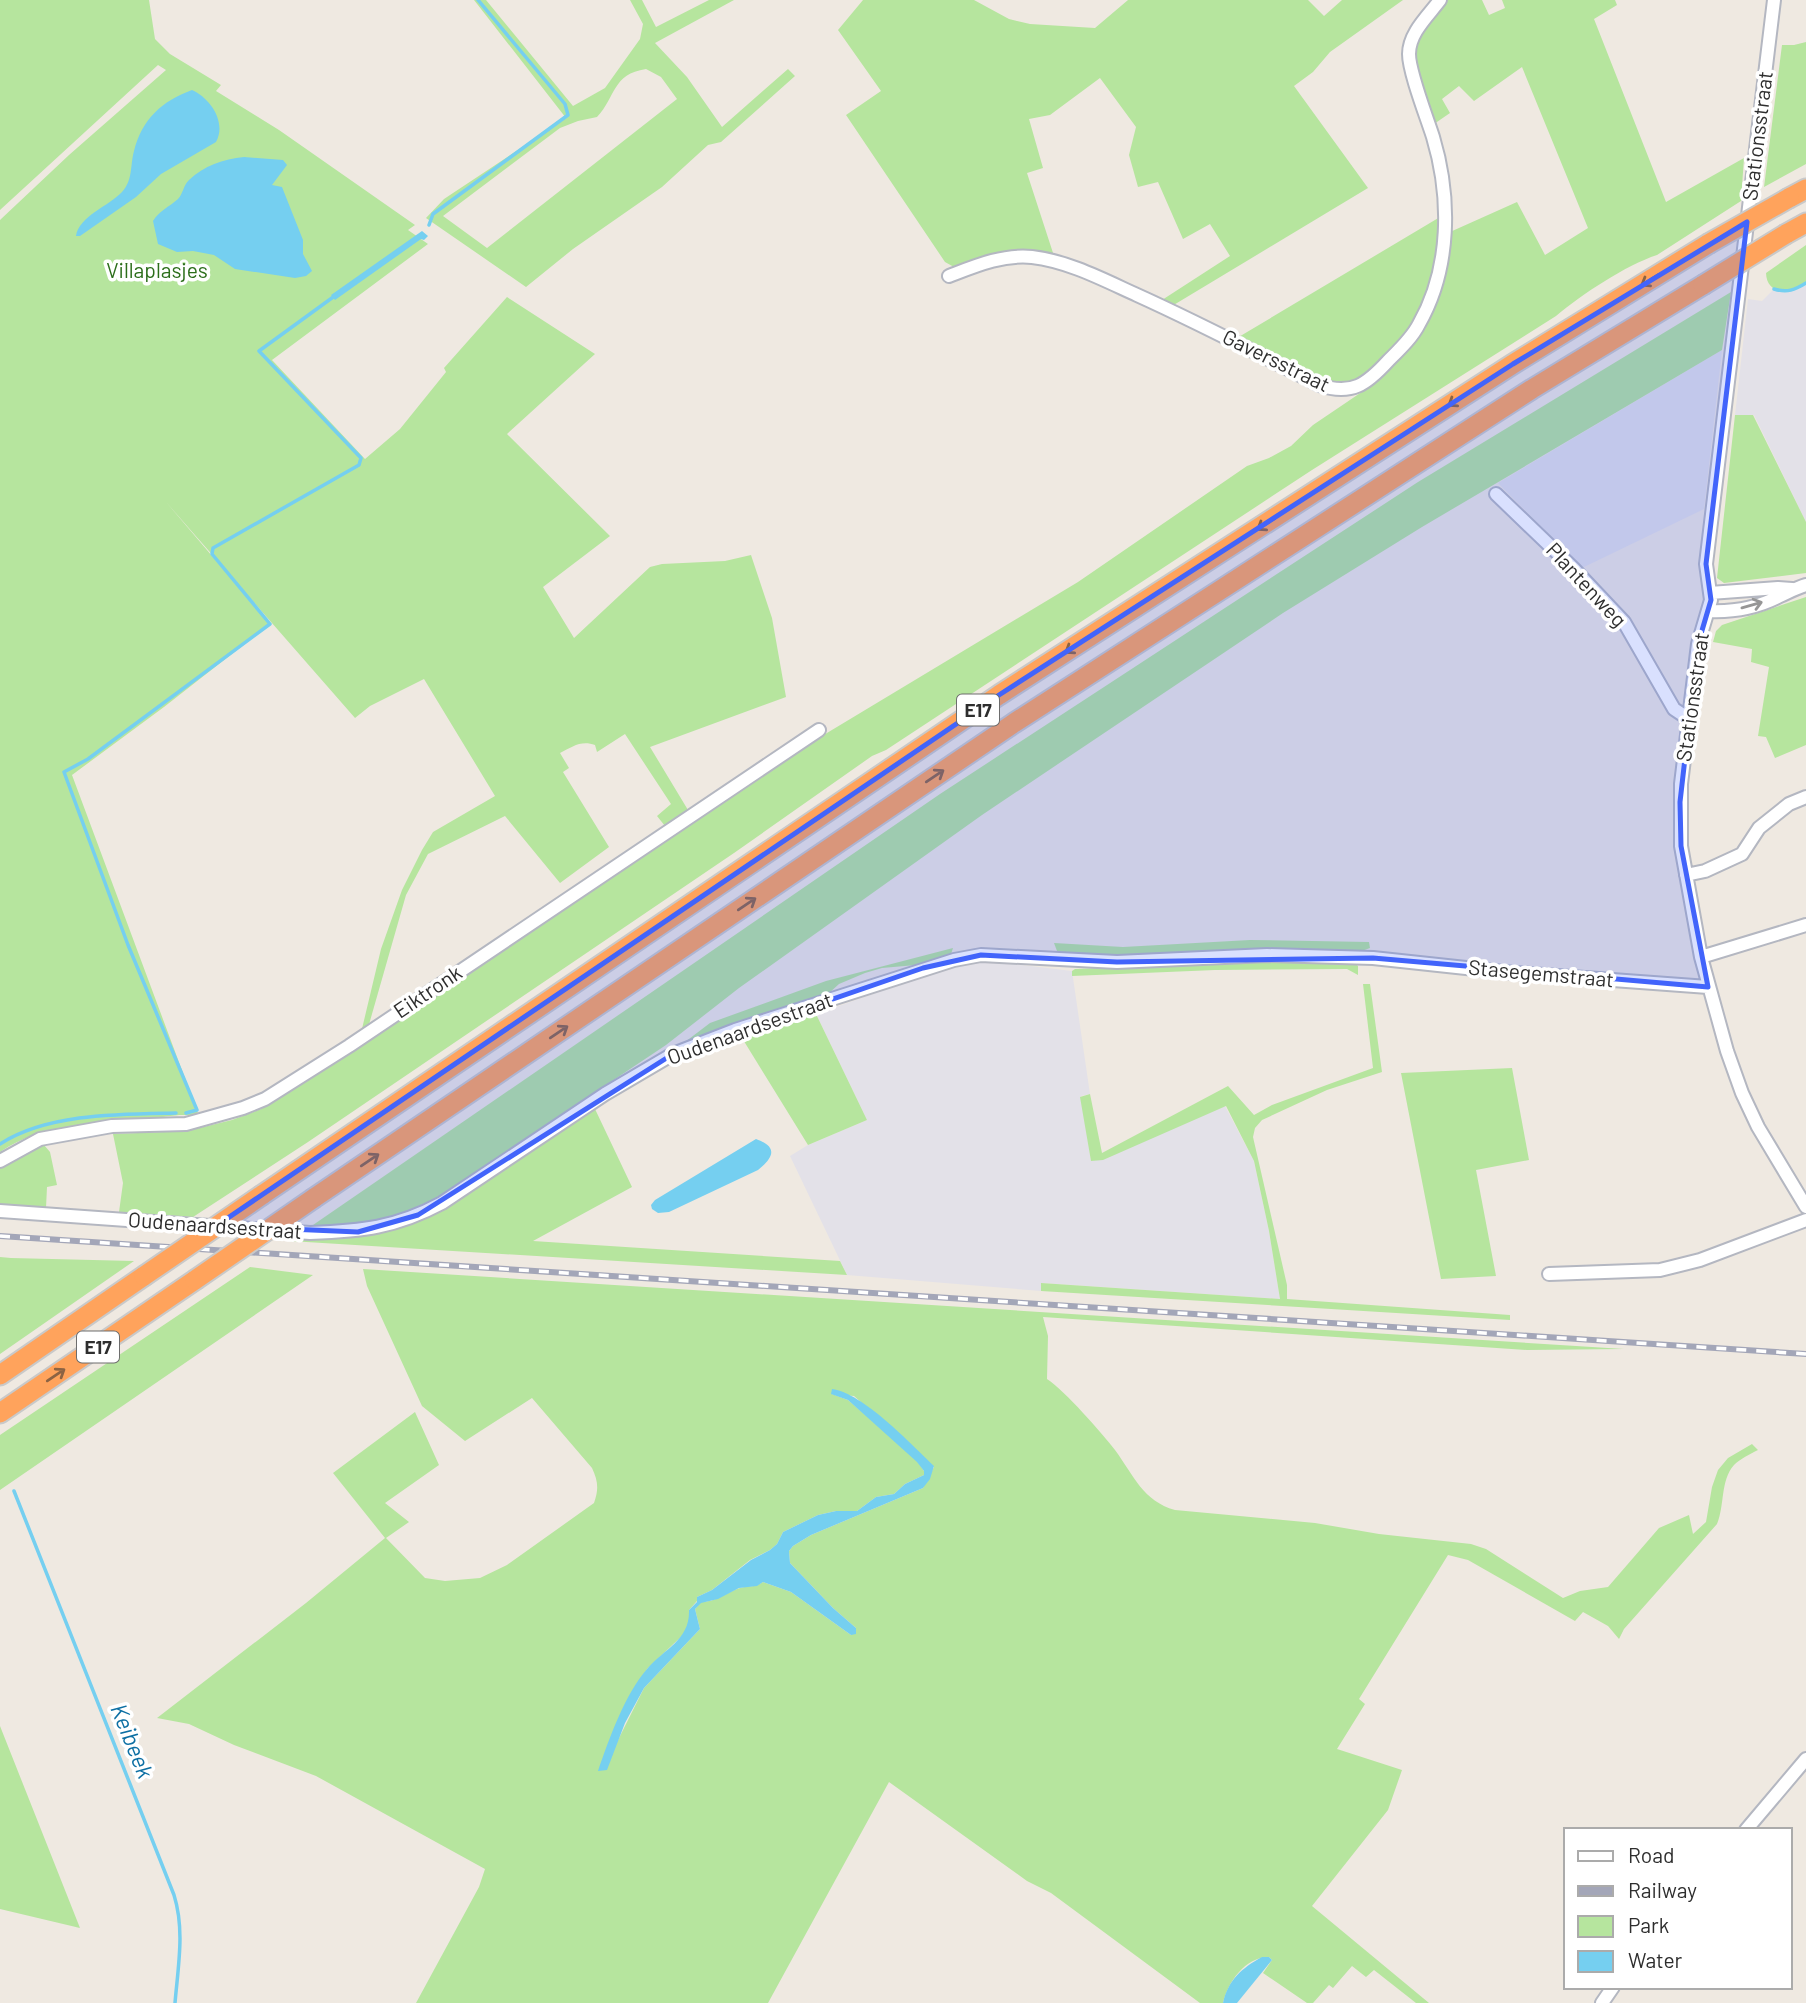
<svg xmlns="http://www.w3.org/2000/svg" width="1806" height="2003" font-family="Barlow,sans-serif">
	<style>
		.industrial { fill: #e3e1e8 }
		.green { fill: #b6e59e; fill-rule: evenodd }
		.water { fill: #75cff0 }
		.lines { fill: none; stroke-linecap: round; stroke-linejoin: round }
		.stream { stroke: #75cff0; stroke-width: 3.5 }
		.minor-casing { stroke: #b4b7c1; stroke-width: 16 }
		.highway-casing { stroke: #c9c9c9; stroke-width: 23 }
		.minor { stroke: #fff; stroke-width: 12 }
		.highway { stroke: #ffa35c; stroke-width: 19 }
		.rail-casing { stroke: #a3a6b8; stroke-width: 6 }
		.rail { stroke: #fff; stroke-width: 3.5; stroke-dasharray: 10; stroke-linecap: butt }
		.highway-bridge-casing { stroke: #c9c9c9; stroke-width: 23; stroke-linecap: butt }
		.highway-bridge { stroke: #ffa35c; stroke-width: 19 }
		.oneway { stroke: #8c6343 }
		.oneway2 { stroke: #969696 }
		.marked { fill: #4264fb; fill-opacity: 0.2; stroke: #4264fb; stroke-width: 5; stroke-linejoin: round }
		.labels { text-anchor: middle; stroke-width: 7; stroke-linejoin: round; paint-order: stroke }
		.shield { fill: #fff; stroke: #6d6d6d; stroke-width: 2 }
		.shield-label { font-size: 19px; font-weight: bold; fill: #2e2e2e }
		.street-label { font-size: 21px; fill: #2e2e2e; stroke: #fff }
		.park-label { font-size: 21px; fill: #2c6e1b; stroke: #fff }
		.water-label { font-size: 23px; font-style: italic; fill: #0d6fa3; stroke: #fff }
	</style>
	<rect width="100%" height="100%" fill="#efe9e1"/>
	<path class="industrial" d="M1806 283V522L1754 415H1735L1748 299 1762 301 1774 289 1782 292 1795 290Z
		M1722 350 1704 509 1582 568 1498 483Z
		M996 962 1072 971 1090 1094 1081 1096 1091 1161 1225 1106 1254 1161 1269 1231 1280 1299 1042 1283 1041 1291 847 1275 790 1156 808 1145 867 1120 816 1014 947 968 974 963Z"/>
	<path class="green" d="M0 0H149L155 39 170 54 221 85 216 91 279 130 415 225 408 230 428 244 272 360 365 459 400 429 446 372 444 368 507 297 595 354 507 434 610 536 543 587 574 638 650 567 662 564 725 561 751 555 772 618 786 697 650 747 688 810 665 826 657 816 671 804 625 734 597 752 595 745C581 740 572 747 560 753L569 768 563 772 609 847 560 883 505 816 428 854 406 895 368 1028 361 1033 381 949 402 890 422 850 433 832 495 796 424 679 370 706 355 718 166 502 270 624 164 707 72 775 199 1116C177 1113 167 1117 146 1119 95 1124 44 1122 0 1152V220L69 155 166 70 158 65 0 210Z
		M474 0H486L573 106 605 88 640 39 643 24 630 0H642L656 27 709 0H734L655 43 687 77 722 127 788 69 795 76 721 142 708 145 662 187 573 249 526 287 426 218 444 199 566 118ZM646 69 661 77 677 99 487 248 443 216 560 128 578 121 597 117C616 97 612 74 646 69Z
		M863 0H974L1009 19 1030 24 1095 28 1128 0H1308L1324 16 1342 0H1403L1330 52 1313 72 1294 86 1368 188 1172 306 1162 300 1230 256 1210 224 1183 239 1158 182 1138 187 1129 155 1136 127 1100 78 1050 115 1029 119 1043 168 1027 173 1054 256 974 261 954 267 945 262 846 115 881 91 838 30Z
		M1444 0H1482L1489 15 1505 8 1502 0H1615L1617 5 1594 19 1666 202 1744 158 1741 201 1657 255C1626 265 1581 295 1556 316L1312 470 886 750 872 756 734 853 308 1142 193 1217 119 1212 123 1183 113 1134 187 1131 232 1120 261 1109 340 1059 807 745 1078 582 1247 466 1269 458 1291 446 1313 425 1381 379V374L1415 337 1450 232 1517 202 1545 255 1588 228 1522 67 1474 101 1459 86 1442 99 1450 113 1434 124 1413 61 1416 38Z
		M1806 42V164L1764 187 1782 45H1794Z
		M1440 217C1436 282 1422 326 1372 369 1364 376 1356 386 1345 386 1317 386 1263 351 1237 338Z
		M1806 245V283C1792 292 1767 297 1766 273Z
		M1731 292 1722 350 1422 527 1283 613 982 815 739 988 666 1045 437 1198 391 1218 351 1225H313L940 794 1418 482Z
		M1735 415H1753L1806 522V573L1724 583 1717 578Z
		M1806 597V745L1775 758 1766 737 1758 736 1769 667 1751 662 1752 649 1713 642 1716 631 1722 625Z
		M1250 940 1369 942 1370 948 1359 952 1258 949 1150 955 1073 954 1057 951 1054 943 1123 947Z
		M953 948 951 954 916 965 882 968 865 973 839 984 828 994 685 1042 710 1023 826 981Z
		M1270 961 1354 962 1358 966V975L1347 969 1215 970 1072 976V971L1075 969Z
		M1363 984H1370L1382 1072 1327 1090 1262 1120 1255 1128 1253 1137 1287 1285V1299L1510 1315V1320L1041 1291V1283L1280 1299 1269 1231 1254 1161 1226 1106 1103 1160 1091 1161 1080 1097 1090 1094 1102 1153 1228 1086 1254 1115 1272 1105 1373 1068Z
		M816 1014 867 1120 808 1145 742 1038Z
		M1512 1068 1529 1160 1476 1170 1496 1276 1441 1279 1401 1073Z
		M595 1109 632 1187 533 1241 840 1261 847 1275 290 1241 295 1238 322 1239 373 1235 414 1223 443 1209Z
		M44 1145 50 1152 57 1185 47 1187 46 1208 0 1204V1168L24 1153Z
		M0 1257 11 1258 134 1261 0 1354Z
		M250 1267 313 1275 0 1490V1435Z
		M363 1269 1624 1349 1527 1350 1043 1317 1048 1336 1047 1379C1065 1391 1102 1433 1115 1450 1134 1476 1143 1501 1175 1510L1315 1523 1379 1534 1471 1544 1486 1549 1563 1598 1580 1591 1608 1587 1659 1528 1689 1515 1693 1534 1706 1522 1712 1487 1718 1470 1728 1458 1752 1444 1758 1450C1750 1454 1740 1459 1734 1465 1720 1481 1725 1505 1717 1524L1624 1629 1619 1639 1608 1626 1583 1612 1575 1621 1468 1560 1448 1555 1359 1699 1365 1704 1337 1749 1402 1770 1388 1810 1312 1906 1429 2003H1416L1374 1970 1366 1977 1352 1966 1333 1988 1329 1985 1313 2003H1307L1263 1973 1272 1960 1269 1957C1245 1957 1228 1982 1223 2003H1200L1051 1893 1027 1881 889 1782 768 2003H416L479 1887 485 1869 316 1776 234 1745 189 1724 157 1718 306 1603 385 1538 333 1473 415 1412 439 1465 385 1503 409 1522 386 1538 425 1578 445 1581 480 1578 507 1565 594 1503C599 1489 598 1481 592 1468L532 1398 465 1441 422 1406 367 1286ZM832 1394 854 1396 934 1467 923 1488 811 1535 793 1546 789 1551 790 1563 833 1608 856 1628 851 1635 791 1592 763 1582C755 1588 749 1585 740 1588 727 1592 716 1602 701 1602L695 1609 700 1629 644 1688 603 1770 647 1669 685 1633 689 1623V1610L697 1601V1597L712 1590 750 1560 770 1550 777 1544 783 1532 818 1515 836 1511H857L876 1497 894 1494 905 1484 924 1475V1471L918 1462 890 1436 848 1400Z
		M0 1726 80 1928 0 1909Z"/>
	<path class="water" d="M192 90C210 98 227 122 216 142L161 174 136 197 80 236H76C79 216 109 206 122 192 133 180 130 166 134 151 142 119 162 101 192 90Z
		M244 157 283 160 287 165 272 185 282 187 303 240V254L312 271 306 276 295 278 235 269 214 255 193 251 177 252 158 244 153 221C159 211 169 207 178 199 183 194 183 186 189 180 204 166 223 159 244 157Z
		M422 231 428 236 424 240 421 239 335 300 331 295Z
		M756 1139C778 1147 774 1157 758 1170L669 1212 658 1213 652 1209 651 1205 655 1200Z
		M832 1389C863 1393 911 1444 934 1466L930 1479 923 1488 811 1535 793 1546 789 1551 790 1563 833 1608 856 1628V1634L851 1635 791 1592 763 1582 757 1586 739 1588 718 1599 701 1603 695 1609 700 1629 644 1688 625 1723 607 1770 598 1771C609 1739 625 1694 647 1669 665 1648 690 1640 689 1610L697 1602V1597L712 1590 751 1560 770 1550 777 1544 783 1532 818 1515 836 1511H857L876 1497 894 1494 905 1484 924 1475V1471L917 1462 848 1400 831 1394Z
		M1262 1957H1269L1272 1960 1237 2003H1223C1228 1980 1242 1968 1262 1957Z"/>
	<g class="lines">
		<path class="stream" d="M429 225 433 214 568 115 565 104 478 0
			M1774 289C1787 293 1795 290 1806 283
			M186 1113 197 1110 128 945 64 772 88 759 270 624 212 554 213 548 359 465 361 458 259 351 336 295
			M0 1144C48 1113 121 1114 176 1113
			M14 1491 174 1895C185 1930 178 1967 175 2003"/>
		<g class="minor-casing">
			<path id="minor" d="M1774 0 1706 564 1711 600 1698 644 1681 784V846L1701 957 1727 1051 1742 1093 1758 1127 1806 1207
				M949 276C975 266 1003 254 1032 257 1068 261 1104 280 1137 295 1199 323 1259 354 1319 385 1352 396 1367 384 1388 361 1399 350 1412 338 1419 324 1451 268 1451 197 1433 137 1427 118 1409 72 1409 54 1409 33 1428 16 1440 0
				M1496 494 1574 569 1624 622 1674 709 1689 719
				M1710 593 1778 588 1792 589
				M1709 611C1733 612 1759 607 1780 596 1789 592 1796 588 1806 585
				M1686 875 1705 871 1742 854 1759 828 1789 804 1806 797
				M1701 957 1806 925
				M0 1161 40 1139 112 1126 186 1124 243 1108 265 1099 349 1046 819 730
				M0 1211 310 1233C362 1231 395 1228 442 1203L605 1094 673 1054 735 1030 954 960 981 955 1117 962 1267 955 1373 958 1503 972 1708 987
				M1549 1274 1660 1270 1700 1260 1806 1220
				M1746 1830 1806 1759
				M1602 2003 1613 1987"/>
		</g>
		<g class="highway-casing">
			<path id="highway" d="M1789 198 1806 189
				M1786 234 1806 223
				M262 1195 999 695 1513 364 1708 244
				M314 1198 1014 723 1532 389 1703 285
				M0 1375 144 1276
				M0 1413 195 1280"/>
		</g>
		<use href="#minor" class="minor"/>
		<use href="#highway" class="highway"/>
		<g class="rail-casing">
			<path id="rail" d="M0 1236 1806 1354"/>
		</g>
		<use href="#rail" class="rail"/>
		<g class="highway-bridge-casing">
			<path id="highway-bridge" d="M1708 244 1789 198
				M1703 285 1786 234
				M144 1276 262 1195
				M195 1280 314 1198"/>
		</g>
		<use href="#highway-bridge" class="highway-bridge"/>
	</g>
	<defs><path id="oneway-shaft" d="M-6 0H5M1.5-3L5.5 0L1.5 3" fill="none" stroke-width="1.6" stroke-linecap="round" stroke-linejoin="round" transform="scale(1.75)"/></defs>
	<g class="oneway">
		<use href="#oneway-shaft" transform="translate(1650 280) rotate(148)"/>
		<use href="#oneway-shaft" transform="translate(1457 400) rotate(147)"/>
		<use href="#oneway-shaft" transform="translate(1266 524) rotate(147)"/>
		<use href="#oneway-shaft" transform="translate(1074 647) rotate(147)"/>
		<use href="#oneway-shaft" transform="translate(935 776) rotate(-34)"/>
		<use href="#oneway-shaft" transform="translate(747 904) rotate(-34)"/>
		<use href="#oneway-shaft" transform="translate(559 1032) rotate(-34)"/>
		<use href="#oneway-shaft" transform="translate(370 1160) rotate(-34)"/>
		<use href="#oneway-shaft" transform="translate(56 1375) rotate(-34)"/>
	</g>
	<use class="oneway2" href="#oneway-shaft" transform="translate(1752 605) rotate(-16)"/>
	<path class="marked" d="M1747 222 1706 564 1711 600 1698 644 1680 802 1681 846 1708 987 1373 958 1117 962 981 955 923 968 673 1054 418 1215 358 1232 216 1226 999 695 1513 364Z"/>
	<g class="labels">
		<g class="shield">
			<rect x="957" y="694.5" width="42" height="31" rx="5"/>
			<rect x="77" y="1331.5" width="42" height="31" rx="5"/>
		</g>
		<g class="shield-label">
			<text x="978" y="717">E17</text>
			<text x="98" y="1354">E17</text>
		</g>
		<g class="street-label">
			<text transform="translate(1758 136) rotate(-83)" y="7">Stationsstraat</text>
			<text transform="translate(1276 361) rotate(26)" y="7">Gaversstraat</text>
			<text transform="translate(1586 585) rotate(47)" y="7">Plantenweg</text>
			<text transform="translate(1693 697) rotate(-82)" y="7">Stationsstraat</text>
			<text transform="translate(1541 974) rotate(5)" y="7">Stasegemstraat</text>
			<text transform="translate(428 992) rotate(-34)" y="7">Eiktronk</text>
			<text transform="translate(750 1029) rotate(-20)" y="7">Oudenaardsestraat</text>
			<text transform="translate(215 1226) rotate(4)" y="7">Oudenaardsestraat</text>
		</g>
		<g class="park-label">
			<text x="157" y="278">Villaplasjes</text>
		</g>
		<g class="water-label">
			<text transform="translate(132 1741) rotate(68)" y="8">Keibeek</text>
		</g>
	</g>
	<rect x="1564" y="1828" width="228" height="161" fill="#ffffff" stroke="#ababab" stroke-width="2"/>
	<rect x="1578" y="1851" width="35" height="10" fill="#ffffff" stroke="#ababab" stroke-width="2"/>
	<text x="1628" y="1863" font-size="21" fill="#2e2e2e">Road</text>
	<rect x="1578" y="1886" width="35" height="10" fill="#a3a6b8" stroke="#ababab" stroke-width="2"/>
	<text x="1628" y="1898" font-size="21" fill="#2e2e2e">Railway</text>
	<rect x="1578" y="1916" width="35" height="21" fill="#b6e59e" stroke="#ababab" stroke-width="2"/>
	<text x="1628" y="1933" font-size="21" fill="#2e2e2e">Park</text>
	<rect x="1578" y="1951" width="35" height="21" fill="#75cff0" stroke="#ababab" stroke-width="2"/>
	<text x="1628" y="1968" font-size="21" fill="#2e2e2e">Water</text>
</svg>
